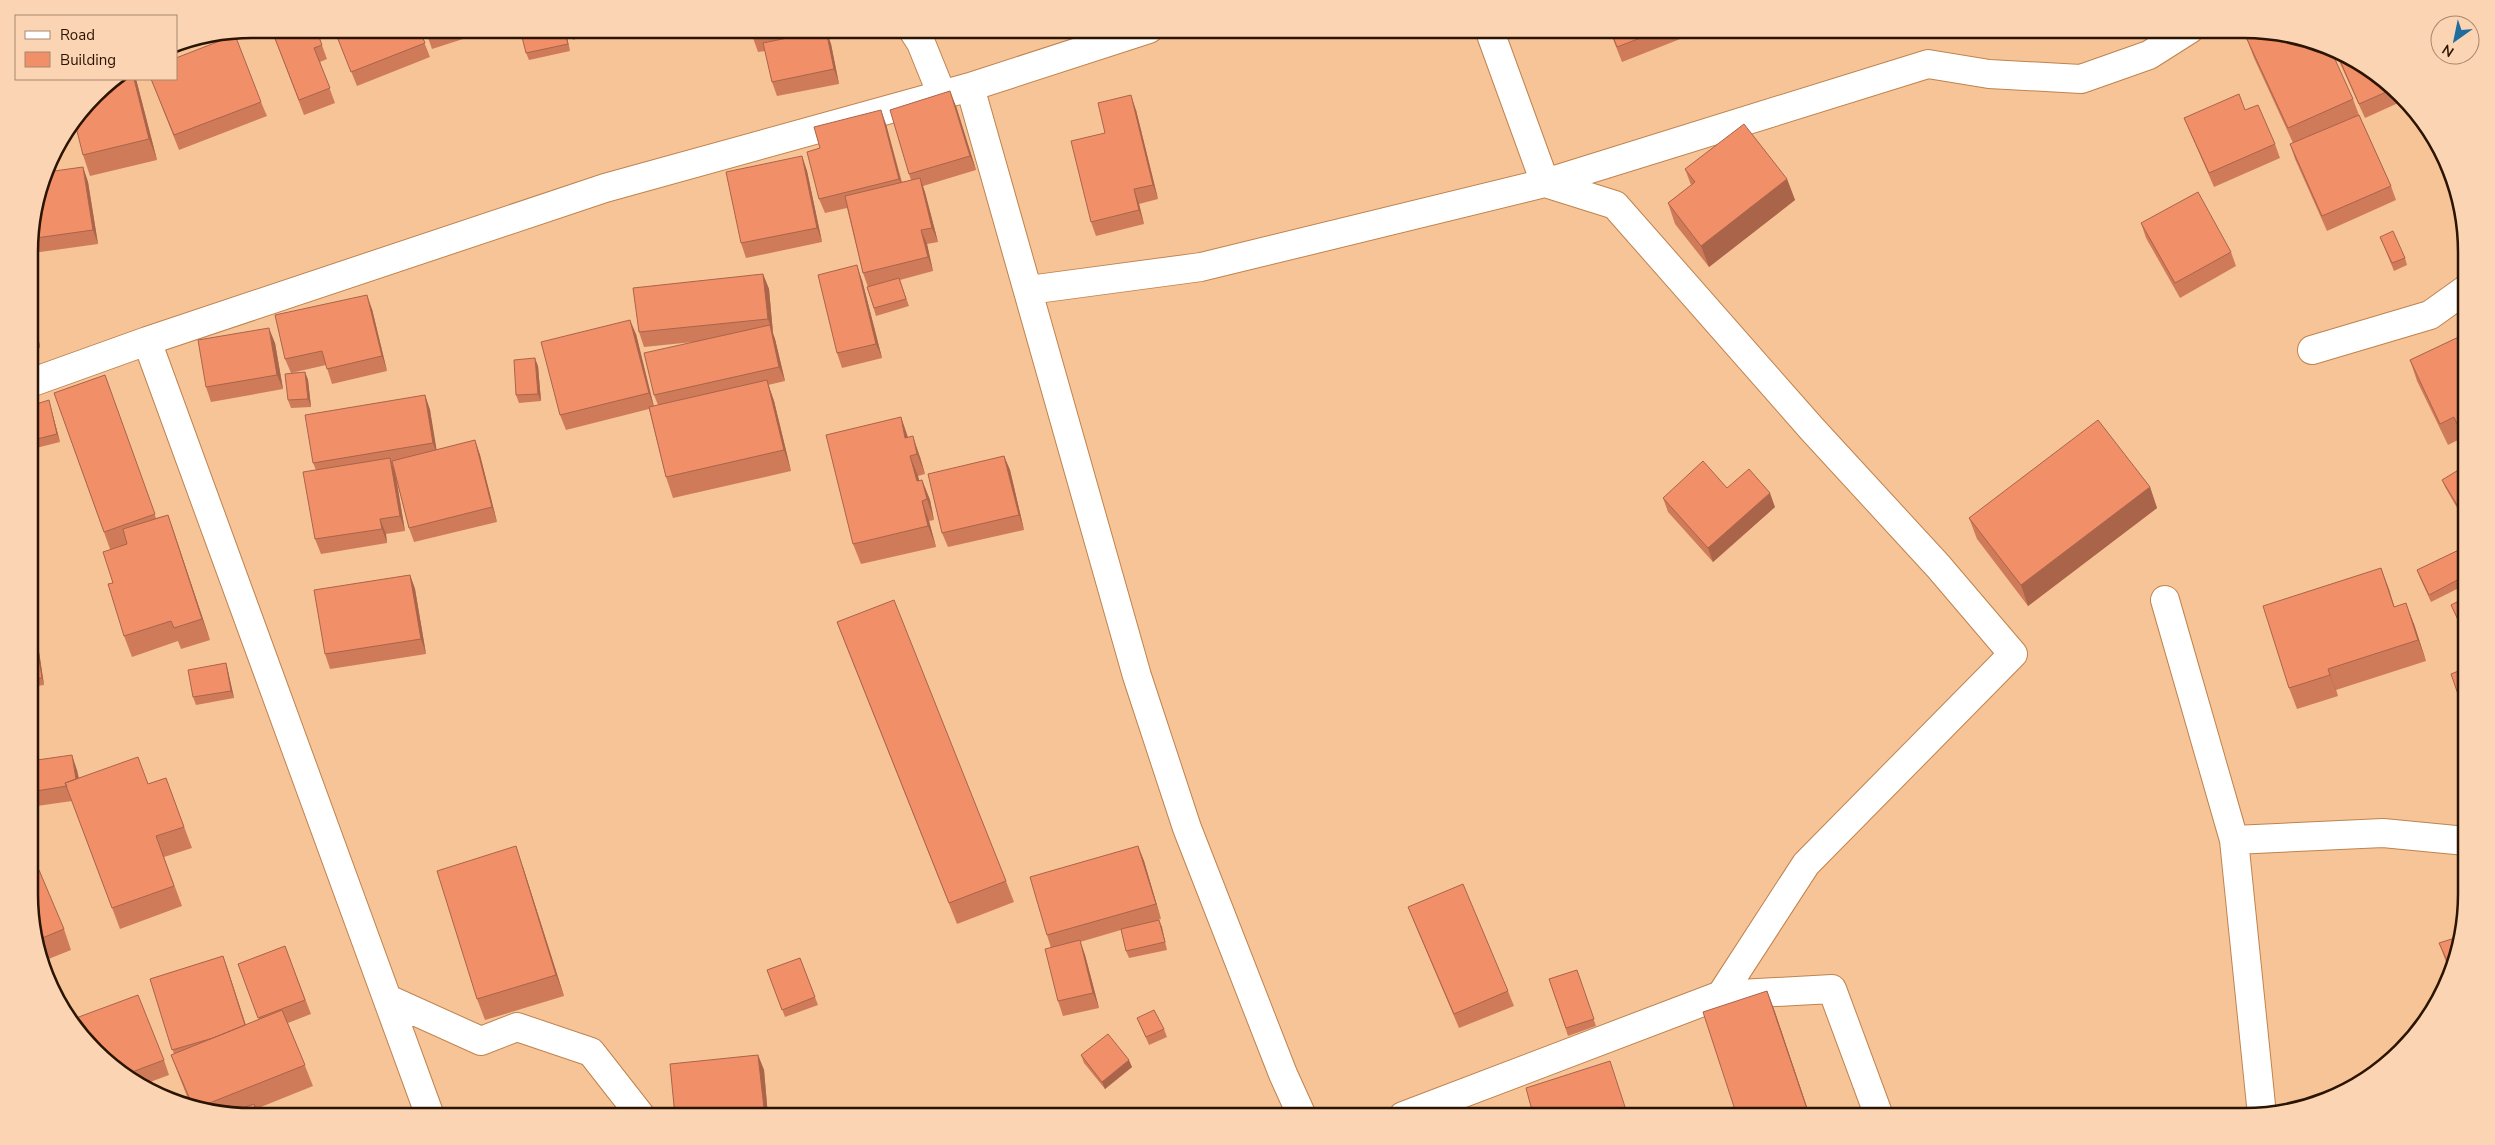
<svg xmlns="http://www.w3.org/2000/svg" width="2495" height="1145" font-family="'Nunito Sans',sans-serif">
	<style>
		.lines { fill: none; stroke-linecap: round; stroke-linejoin: round }
		.minor-casing { stroke: #bf834d; stroke-width: 30 }
		.minor { stroke: #fff; stroke-width: 28 }
		.wall { fill: #cf7b5a }
		.shaded-wall { fill: #a9644a }
		.building { fill: #f18f69; stroke: #a9644a }
		.rim { fill: none; stroke: #2b1400; stroke-width: 2.5 }
	</style>
	<rect width="100%" height="100%" fill="#f7c498"/>
	<g class="lines">
		<g class="minor-casing">
			<path id="minor" d="M912 29 921 43 942 95
				M970 87 1137 676 1187 828 1283 1074 1302 1116
				M1029 290 1201 267 1545 183 1928 64 1989 74 2081 79 2149 55 2190 29
				M147 341 430 1116
				M2312 350 2430 315 2465 290
				M30 383 147 341 605 188 970 87 1149 29
				M2165 600 2234 840 2262 1115
				M2234 840 2383 833 2466 841
				M1721 995 1832 989 1879 1116
				M388 999 481 1041 517 1027 591 1052 641 1116
				M1403 1116 1721 995 1806 864 2013 654 1938 566 1812 429 1615 205 1545 183 1489 29"/>
		</g>
		<use href="#minor" class="minor"/>
	</g>
	<path class="wall" d="M316 29 327 59 320 62 335 103 304 115 274 36Z
		M334 29H419L430 57 357 86Z
		M425 29H494L432 49Z
		M520 29H565L570 51 529 60 526 53Z
		M569 29H602L573 40Z
		M751 29H842L844 36 829 39 831 44 839 84 777 96 772 82 765 51 758 52 753 38Z
		M1609 29H1702L1703 30 1622 62Z
		M2059 29H2068L2060 32Z
		M2246 37 2353 99 2359 115 2391 186 2396 200 2327 231 2295 159 2290 144 2293 143 2254 58Z
		M2333 48 2379 75 2405 100 2365 118Z
		M136 79 157 160 90 176 83 155Z
		M151 79 261 102 267 116 179 150Z
		M956 106 976 170 923 186 938 242 927 244 933 271 900 280 909 306 876 316 867 287H868L863 273 847 208 825 213 819 199 820 148 886 124 902 182 911 180 909 174Z
		M1136 110 1158 199 1139 204 1144 224 1096 236 1091 222 1105 133Z
		M2245 110 2275 144 2280 158 2214 187 2190 132 2184 118Z
		M802 156 807 171 822 242 746 258 741 243Z
		M83 167 88 182 98 244 33 253 29 242V237Z
		M1685 169 1787 179 1795 200 1709 267 1675 224 1668 203 1691 185Z
		M2141 223 2231 252 2236 266 2180 298 2146 238Z
		M2380 237 2405 258 2407 265 2394 271Z
		M29 273 40 348 29 350Z
		M763 274 769 289 773 333 775 339 785 381 768 385 774 401 791 471 673 498 666 477 649 409 566 430 560 415 636 334 654 406 658 405 654 395 693 342 644 347 639 332Z
		M862 280 882 358 842 368 837 353Z
		M372 309 387 371 332 384 326 365 291 373 305 372 308 380 311 407 291 408 288 400 291 373 285 359Z
		M2465 334V445L2462 438 2448 445 2417 381 2410 360Z
		M275 343 283 389 211 402 206 387Z
		M538 366 541 401 519 403 516 395Z
		M105 375 156 518 168 515 210 640 181 649 178 641 132 657 124 636 113 583 110 549 54 393Z
		M425 395 430 410 436 450 475 440 480 455 497 522 414 542 409 528 396 476 405 531 386 534 387 543 321 554 315 539 316 470 313 463Z
		M51 408 60 442 36 448 33 440Z
		M901 417 908 437 920 457 925 474 918 476 919 481 922 480 930 500 934 520 929 521 936 547 861 564 853 544Z
		M1004 456 1010 470 1024 530 948 547 942 533Z
		M2465 466V516L2463 518 2445 487 2442 480Z
		M2150 487 2157 508 2028 606 1977 539 1969 518Z
		M1727 488 1775 507 1713 562 1668 512 1663 498Z
		M2465 547V585L2431 602 2420 578 2417 570Z
		M2381 568 2394 607 2414 624 2426 661 2336 690 2338 696 2297 709 2289 688Z
		M410 575 415 589 426 654 330 669 325 654Z
		M2465 598 2466 633H2464L2451 605Z
		M837 622 1006 881 1014 902 957 924 845 643Z
		M30 625 36 632 44 685 30 687Z
		M226 663 228 671 234 698 196 705 193 697Z
		M30 761 77 770 79 778 148 784 166 778 192 848 164 857 182 906 120 929 72 801 30 807Z
		M1138 846 1144 861 1161 919 1151 922 1159 920 1167 950 1129 958 1126 951 1121 930 1080 942 1085 955 1099 1008 1063 1016 1058 1001 1051 948 1047 935Z
		M523 867 564 996 485 1020 477 999Z
		M1408 907 1508 991 1514 1006 1459 1028 1414 922Z
		M31 923 64 929 71 950 41 962Z
		M2458 937 2450 973 2439 943Z
		M285 946 311 1014 288 1023 313 1086 256 1109 252 1116 190 1104 179 1076 171 1055 174 1054 150 979 223 956 246 1025 259 1019 238 964Z
		M800 958 818 1005 785 1017 767 970Z
		M1577 970 1596 1026 1568 1036 1549 979Z
		M1767 991 1775 1012 1810 1116H1737Z
		M1137 1018 1164 1029 1167 1037 1149 1045Z
		M758 1055 764 1070 768 1116H675Z
		M1081 1055 1132 1067 1105 1089 1084 1063Z
		M164 1060 169 1075 142 1085 116 1070Z"/>
	<path class="shaded-wall" d="M564 29H565L570 51 568 44Z
		M826 30 831 44 839 84 834 69Z
		M134 79H136L157 160 149 139Z
		M950 91 956 106 976 170 970 156Z
		M1131 95 1136 110 1158 199 1153 185Z
		M881 110 886 124 904 193 899 179Z
		M802 156 807 171 822 242 817 228Z
		M83 167 88 182 98 244 93 230Z
		M920 178 925 192 938 242 932 228Z
		M1787 179 1795 200 1709 267 1701 246Z
		M1134 189 1139 204 1144 224 1139 210Z
		M921 230 927 244 933 271 928 257Z
		M857 265 862 280 882 358 876 344Z
		M29 273 40 348 33 328 29 304Z
		M763 274 769 289 773 333 768 319Z
		M367 295 372 309 387 371 382 356Z
		M630 320 636 334 654 408 649 393Z
		M770 325 775 339 785 381 779 367Z
		M269 328 275 343 283 389 277 375Z
		M535 358 538 366 541 401 538 394Z
		M305 372 308 380 311 407 308 399Z
		M767 380 774 401 791 471 784 450Z
		M425 395 430 410 438 458 433 443Z
		M49 400 51 408 60 442 57 434Z
		M901 417 908 438H905Z
		M913 436 920 457 925 474 917 454Z
		M475 440 480 455 497 522 492 507Z
		M910 456 918 476 925 502 917 481Z
		M1004 456 1010 470 1024 530 1019 515Z
		M390 458 395 473 405 531 400 516Z
		M922 480 930 500 934 520 927 499Z
		M2150 487 2157 508 2028 606 2021 585Z
		M1770 493 1775 507 1713 562 1708 548Z
		M922 501 929 521 936 547 928 526Z
		M168 515 175 535 210 640 202 619Z
		M380 519 386 534 387 543 382 529Z
		M2381 568 2389 589 2401 628Z
		M410 575 415 589 426 654 421 639Z
		M2406 603 2414 624 2426 661 2418 640Z
		M34 625 36 632 44 685 42 678Z
		M226 663 228 671 234 698 231 691Z
		M2328 669 2336 690 2338 696 2330 675Z
		M72 755 77 770 82 799 77 785Z
		M516 846 523 867 564 996 556 975Z
		M1138 846 1144 861 1161 919 1156 904Z
		M1159 920 1162 927 1167 950 1165 942Z
		M1080 940 1085 955 1099 1008 1093 993Z
		M223 956 228 970 251 1042 246 1028Z
		M1767 991 1775 1012 1810 1116 1807 1109Z
		M758 1055 764 1070 768 1116H767L764 1108Z
		M1129 1060 1132 1067 1105 1089 1102 1082Z"/>
	<path class="building" d="M294 29H316L322 45 314 48 330 88 299 100 274 36Z
		M334 29H419L425 43 351 72Z
		M425 29H444L426 34Z
		M520 29H564L568 44 526 53Z
		M569 29H580L570 32Z
		M751 29H802L753 38Z
		M1610 29H1664L1617 47Z
		M826 30 834 69 772 82 763 43Z
		M2259 32 2329 46 2353 99 2288 128 2246 37Z
		M235 35 261 102 174 135 151 79H176V58Z
		M2335 49 2379 75 2393 89 2359 104Z
		M113 79H134L149 139 83 155 75 123 104 84Z
		M950 91 970 156 909 174 890 110Z
		M2239 94 2245 110 2258 105 2275 144 2209 173 2184 118Z
		M1131 95 1153 185 1134 189 1139 210 1091 222 1071 141 1105 133 1098 103Z
		M881 110 899 179 819 199 807 152 820 148 814 127Z
		M2359 115 2391 186 2322 216 2290 144Z
		M1744 124 1787 179 1701 246 1668 203 1695 182 1685 169Z
		M802 156 817 228 741 243 726 172Z
		M83 167 93 230 29 239 47 172Z
		M920 178 932 228 921 230 928 257 863 273 845 196Z
		M2198 192 2231 252 2175 283 2141 223Z
		M2393 231 2405 258 2392 263 2380 237Z
		M857 265 876 344 837 353 818 275Z
		M763 274 768 319 639 332 633 288Z
		M899 278 906 299 874 308 867 287Z
		M367 295 382 356 327 369 322 351 285 359 275 315Z
		M29 304 33 328H29Z
		M630 320 649 393 560 415 541 342Z
		M770 325 779 367 654 395 644 353Z
		M269 328 277 375 206 387 198 340Z
		M2465 334V431L2461 433 2454 417 2440 424 2410 360Z
		M535 358 538 394 516 395 514 360Z
		M305 372 308 399 288 400 285 374Z
		M105 375 155 514 104 532 54 393Z
		M767 380 784 450 666 477 649 407Z
		M425 395 433 443 313 463 305 415Z
		M49 400 57 434 33 440 30 429V406Z
		M901 417 905 438 913 436 917 454 910 456 917 481 922 480 927 499 922 501 928 526 853 544 826 435Z
		M2098 420 2150 487 2021 585 1969 518Z
		M475 440 492 507 409 528 392 461Z
		M1004 456 1019 515 942 533 928 474Z
		M390 458 400 516 380 519 382 529 315 539 303 472Z
		M1703 461 1727 488 1749 469 1770 493 1708 548 1663 498Z
		M2465 466V507L2460 510 2442 480Z
		M168 515 202 619 174 628 171 621 124 636 108 584 113 583 103 552 127 544 123 529Z
		M2465 547V576L2429 595 2417 570Z
		M2381 568 2394 607 2406 603 2418 640 2328 669 2330 675 2289 688 2263 606Z
		M410 575 421 639 325 654 314 590Z
		M2465 598 2466 624 2461 626 2451 605Z
		M894 600 1006 881 949 903 837 622Z
		M30 625H34L42 678 30 679Z
		M226 663 231 691 193 697 188 670Z
		M2466 668V717L2451 674Z
		M72 755 76 779 65 783 67 786 30 792V761Z
		M138 757 148 784 166 778 184 827 156 836 174 886 112 908 65 783Z
		M516 846 556 975 477 999 437 871Z
		M1138 846 1156 904 1047 935 1030 877Z
		M39 870 64 929 35 941 31 923V873Z
		M1463 884 1508 991 1454 1014 1408 907Z
		M1159 920 1165 942 1126 951 1121 929Z
		M2458 937 2451 969 2439 943Z
		M1080 940 1093 993 1058 1001 1045 949Z
		M285 946 305 1000 258 1018 238 964Z
		M223 956 245 1025 213 1038 172 1050 150 979Z
		M800 958 815 997 782 1010 767 970Z
		M1577 970 1594 1019 1566 1028 1549 979Z
		M1767 991 1807 1109 1785 1116H1737L1703 1012Z
		M138 995 164 1060 124 1075 116 1070 83 1038 76 1018Z
		M282 1010 305 1065 202 1106 192 1104 171 1055Z
		M1154 1010 1164 1029 1146 1037 1137 1018Z
		M1108 1034 1129 1060 1102 1082 1081 1055Z
		M758 1055 764 1108 675 1116 670 1064Z
		M1610 1061 1628 1116H1525L1533 1114 1526 1088Z
		M254 1104 258 1116H252L232 1112Z"/>
	<path d="M0 0H2495V1145H0ZM252 38H2244A214 214 0 0 1 2458 252V894A214 214 0 0 1 2244 1108H252A214 214 0 0 1 38 894V252A214 214 0 0 1 252 38Z" fill="#fbd4b4" fill-rule="evenodd"/>
	<path class="rim" d="M252 38H2244A214 214 0 0 1 2458 252V894A214 214 0 0 1 2244 1108H252A214 214 0 0 1 38 894V252A214 214 0 0 1 252 38Z"/>
	<rect x="15" y="15" width="162" height="65" fill="#fbd4b4" stroke="#a8876c"/>
	<rect x="25" y="31" width="25" height="8" fill="#ffffff" stroke="#a8876c"/>
	<text x="60" y="40" font-size="15" fill="#2b1400">Road</text>
	<rect x="25" y="52" width="25" height="15" fill="#f18f69" stroke="#a8876c"/>
	<text x="60" y="65" font-size="15" fill="#2b1400">Building</text>
	<g transform="translate(2455 40) rotate(213)"><circle r="24" fill="#fbd4b4" stroke="#a8876c"/>
	<path d="M0-4L9 19L0 12L-9 19Z" fill="#1d6d9f"/>
	<text y="-8" font-size="14" font-weight="bold" text-anchor="middle" fill="#2b1400">N</text>
	</g>
</svg>
